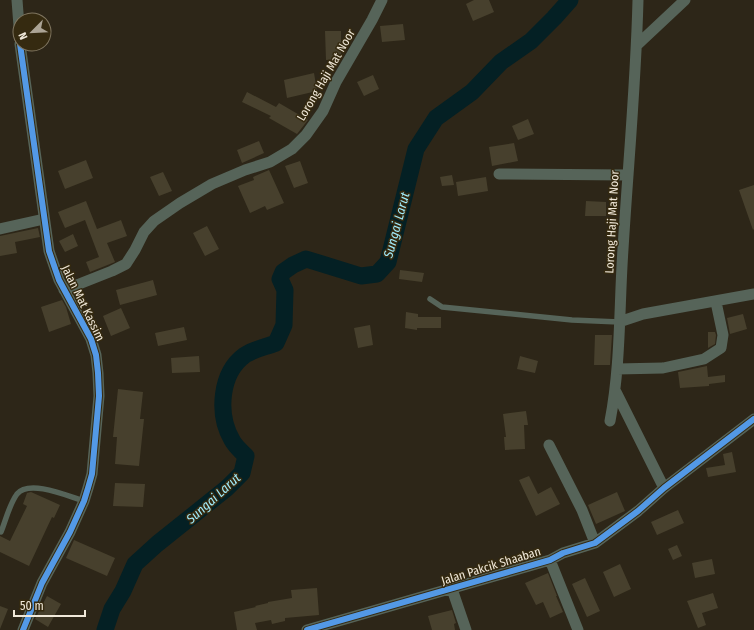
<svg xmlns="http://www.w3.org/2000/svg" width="754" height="630" font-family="'Fira Sans Condensed',sans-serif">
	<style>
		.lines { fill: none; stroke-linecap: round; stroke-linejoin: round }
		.river { stroke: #042024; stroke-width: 17 }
		.building { fill: #47402d }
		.lane { stroke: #566459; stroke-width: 5.5 }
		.street { stroke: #566459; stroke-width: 11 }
		.cycleway-casing { stroke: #352a10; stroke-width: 8 }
		.cycleway { stroke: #5399e6; stroke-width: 6 }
		.labels { text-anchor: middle; stroke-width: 3; stroke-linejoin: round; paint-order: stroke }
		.street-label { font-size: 12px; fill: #f0e8d9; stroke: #352a10 }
		.water-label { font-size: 13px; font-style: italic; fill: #a1edfd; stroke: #352a10 }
	</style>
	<rect width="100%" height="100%" fill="#2d2618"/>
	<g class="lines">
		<path class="river" d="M105 630 112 609 123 591 135 564 157 544 227 488 242 473 246 456C241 451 235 446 232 440 217 414 220 373 245 355 254 349 266 347 276 343L284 325 285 290 280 279 283 272 293 265 306 259 361 276 377 274 388 262 416 149 436 118 472 92 501 62 531 41 554 18 570 0"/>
	</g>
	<path class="building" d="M474 0H489L494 12 473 21 466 4Z
		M403 24 405 40 382 42 380 26Z
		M325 31H341V59L326 60Z
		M314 73 317 91 287 98 284 80Z
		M373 75 379 89 364 96 357 82Z
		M247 92 276 107 279 103 308 120 297 134 269 118 271 116 242 102Z
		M528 119 534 134 518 140 512 126Z
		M259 141 264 153 242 163 237 150Z
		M514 143 518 161 492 166 489 147Z
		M86 160 93 178 65 189 58 171Z
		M300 161 308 183 294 188 285 166Z
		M269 170 284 203 267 210 265 206 250 213 238 186 254 180 253 177Z
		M163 172 172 191 159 196 150 177Z
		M452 175 454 185 442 186 440 177Z
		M486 177 488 191 458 196 456 182Z
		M754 185V229L753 230 739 190Z
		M86 201 97 229 121 220 127 236 107 243 115 262 90 272 86 262 99 257 85 220 65 228 58 212Z
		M586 201 606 202V216H585Z
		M207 226 219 249 205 256 193 233Z
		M38 228 40 237 15 242 17 253 0 256V236Z
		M73 234 78 246 65 252 59 241Z
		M400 270 424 273 422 282 399 279Z
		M153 280 157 295 120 305 116 290Z
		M62 300 66 307 71 324 49 332 41 307Z
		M121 308 130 328 111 336 103 316Z
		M406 312 418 314V317H441V328H417V330L405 328Z
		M743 314 747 329 730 334 727 318Z
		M370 325 373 345 358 348 354 328Z
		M184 327 187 340 158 346 155 333Z
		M708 332H715L716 335 715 344 708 348Z
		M595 335H612L610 365H594Z
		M199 356 200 372 172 373 171 358Z
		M520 356 538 361 535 373 517 369Z
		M707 366 708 377 725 375V382L709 384V386L680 388 678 372Z
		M118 389 143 392 140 419H144L139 466 115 464 117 437H113Z
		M526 411 528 425H524L525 449 505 450 504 437H506L503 414Z
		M732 452 736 472 708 477 706 468 725 465 723 454Z
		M529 476 538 494 551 487 560 504 536 516 519 480Z
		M115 483 145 484 143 507 113 506Z
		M31 492 60 505 54 518 52 517 29 566 0 552V536L10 541 27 506 23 504 27 493Z
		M617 492 625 511 596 524 588 505Z
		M678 510 684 523 657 535 651 522Z
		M74 540 115 558 107 576 66 558Z
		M677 545 682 556 673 560 668 549Z
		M712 559 715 574 695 578 692 563Z
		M620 564 631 589 614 597 603 572Z
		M548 573 557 596H556L563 612 550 618 543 602 536 605 525 583Z
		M585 578 600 611 587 617 572 584Z
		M317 588 319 615 285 618V621L272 624 271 620 255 623 257 630H237L234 612 256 607 255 606 268 603V602L292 598 291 590Z
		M713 593 718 608 702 613 706 625 698 628 687 601Z
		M47 596 61 604 48 627 35 619Z
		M0 606 8 609 0 629Z
		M452 610 456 623 454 624 455 630H432L428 616Z"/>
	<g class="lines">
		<path class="lane" d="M430 299 442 307 572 320 619 322
			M1 532C6 520 9 505 17 494 29 479 68 496 84 501"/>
		<path class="street" d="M17 0 20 39
			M20 44 49 251 59 280 91 339 96 355 98 373 99 396 92 474 88 488 84 501 70 532 42 583 23 630
			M637 45 685 0
			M499 174 627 175
			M0 229 44 219
			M64 290 112 271 126 264 135 250 144 232 154 221 180 203 212 184 245 170 270 162 292 149 306 135 323 111 336 82 372 20 382 0
			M619 322 643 314 754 294
			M617 369 663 368 704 359 721 348 723 335 716 302
			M616 392 664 488
			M610 421C621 364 619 306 623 249 628 166 636 83 638 0
			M549 445 582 510 595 543
			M550 560 578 630
			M452 589 466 630
			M307 630 550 560 563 553 595 543 638 511 664 488 754 419"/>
		<g class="cycleway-casing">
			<path id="cycleway" d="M20 44 49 251 59 280 91 339 96 355 98 373 99 396 92 474 88 488 84 501 70 532 42 583 23 630
				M307 630 550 560 563 553 595 543 638 511 664 488 754 419"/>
		</g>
		<use href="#cycleway" class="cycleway"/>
	</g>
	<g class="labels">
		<g class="street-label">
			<text transform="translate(326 75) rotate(-60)" y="4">Lorong Haji Mat Noor</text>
			<text transform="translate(612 222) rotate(-87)" y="4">Lorong Haji Mat Noor</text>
			<text transform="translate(83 303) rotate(64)" y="4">Jalan Mat Kassim</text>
			<text transform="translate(491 566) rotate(-17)" y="4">Jalan Pakcik Shaaban</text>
		</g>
		<g class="water-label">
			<text transform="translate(396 225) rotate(-75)" y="5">Sungai Larut</text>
			<text transform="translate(213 498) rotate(-42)" y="5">Sungai Larut</text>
		</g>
	</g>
	<g transform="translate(32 32) rotate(246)"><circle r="19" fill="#352a10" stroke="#807660"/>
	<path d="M0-3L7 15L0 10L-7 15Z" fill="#aca495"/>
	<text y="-6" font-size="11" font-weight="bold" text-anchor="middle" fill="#f0e8d9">N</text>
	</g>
	<path d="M14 610v6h71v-6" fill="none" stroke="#f0e8d9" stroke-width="2"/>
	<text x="20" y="610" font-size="12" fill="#f0e8d9" stroke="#352a10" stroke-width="3" paint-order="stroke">50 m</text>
</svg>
